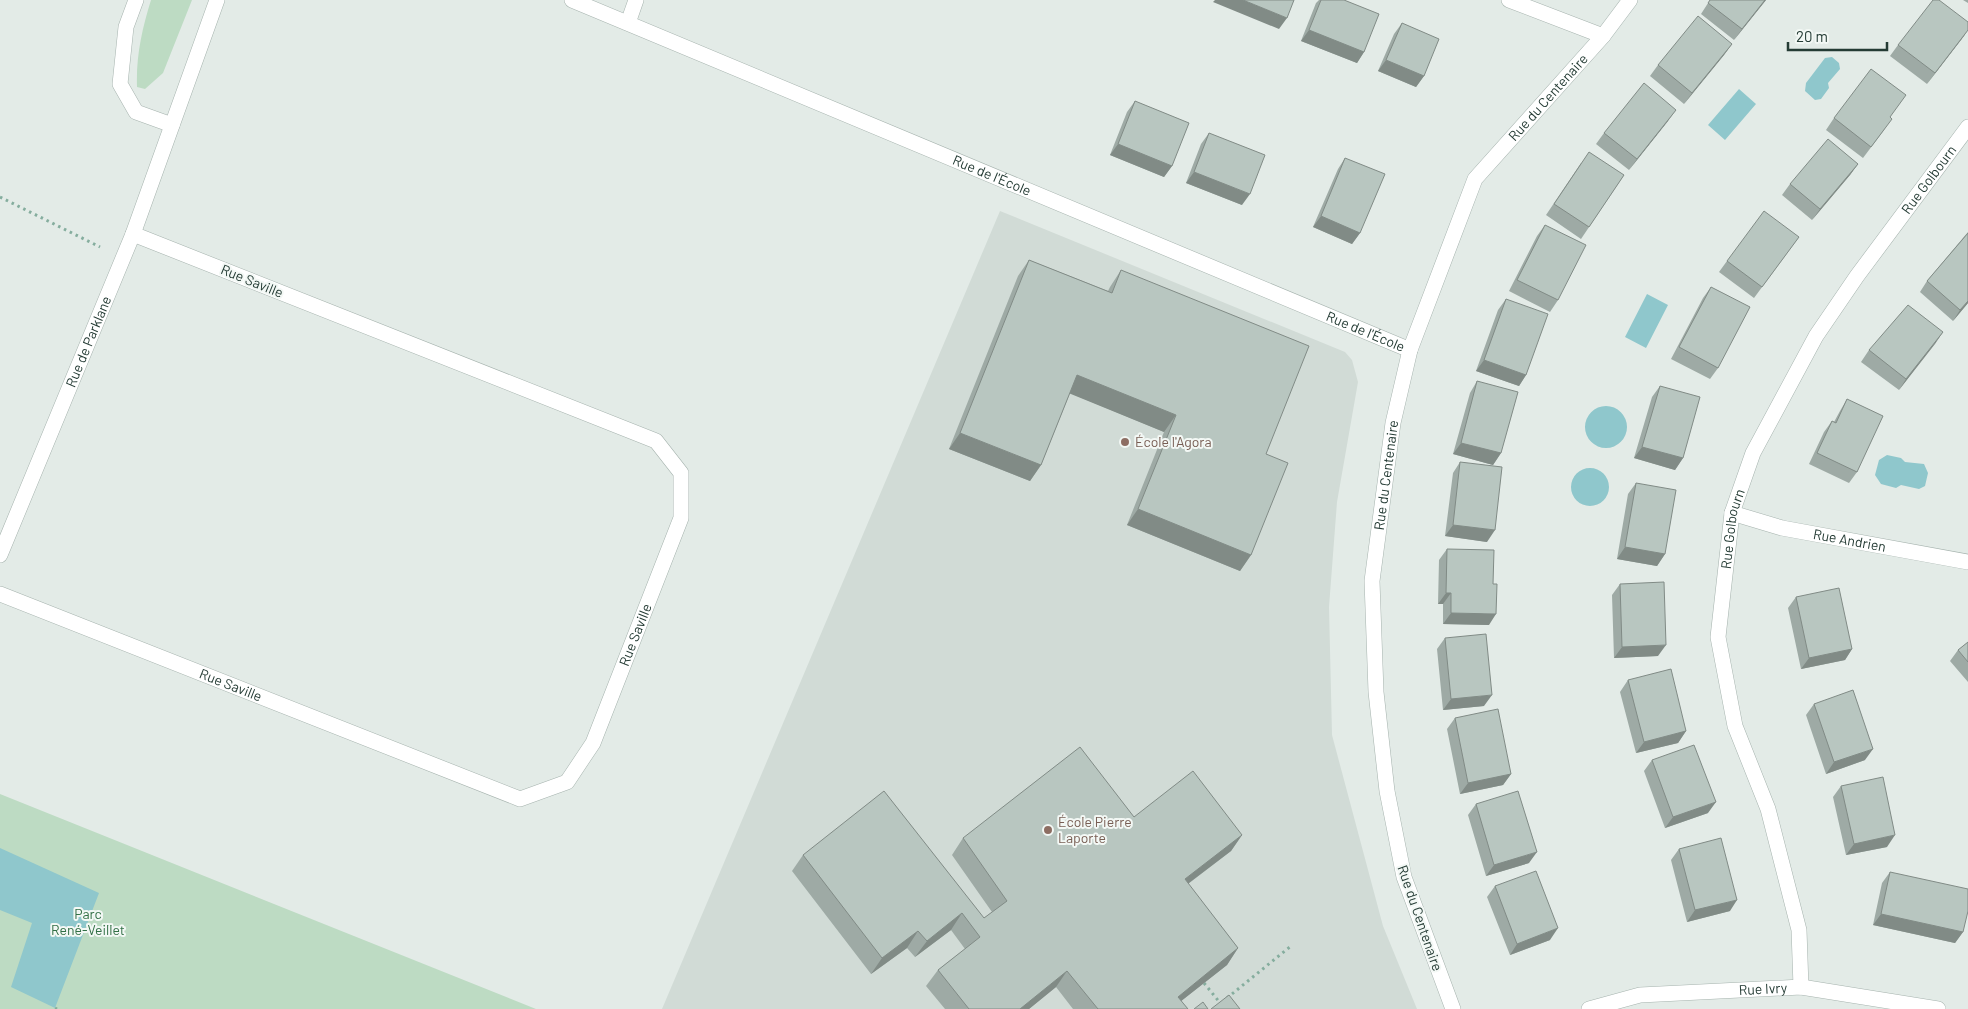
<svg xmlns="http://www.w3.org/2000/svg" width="1968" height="1009" font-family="Barlow,sans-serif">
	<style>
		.built { fill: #d1dbd6 }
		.green { fill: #bddbc3 }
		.water { fill: #8fc7cc }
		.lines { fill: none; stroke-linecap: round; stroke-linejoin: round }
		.street-casing { stroke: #a6b3ae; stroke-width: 16 }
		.path { stroke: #85ad9e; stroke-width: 3; stroke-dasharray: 2.5 4; stroke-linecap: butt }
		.street { stroke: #fff; stroke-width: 15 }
		.wall { fill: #9eaaa5 }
		.shaded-wall { fill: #818b86 }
		.building { fill: #b8c6c0; stroke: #818b86 }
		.education-dot { fill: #8d6e63; stroke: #f3f8f5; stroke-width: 2 }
		.labels { text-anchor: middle; stroke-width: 4; stroke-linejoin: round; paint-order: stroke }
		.street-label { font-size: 14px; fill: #243b34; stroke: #f3f8f5 }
		.education-label { font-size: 14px; fill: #785e54; stroke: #f3f8f5; text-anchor: start }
		.park-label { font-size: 14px; fill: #316f45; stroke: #f3f8f5 }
	</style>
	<rect width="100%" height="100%" fill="#e3ebe7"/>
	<path class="built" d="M1000 211 1345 352 1352 360 1358 382 1337 502 1329 607 1332 735 1383 926 1417 1009H662Z"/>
	<path class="green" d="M151 0H192L163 73 145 89 137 87C136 56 142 29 151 0Z
		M0 794 536 1009H0Z"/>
	<path class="water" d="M1832 57 1839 63 1840 69 1828 83 1829 88 1821 99 1815 100 1805 91 1806 83 1825 58Z
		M1739 89 1756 104 1725 140 1708 125Z
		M1647 294 1668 305 1646 348 1625 337Z
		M1585 427a21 21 0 1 1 42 0a21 21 0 1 1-42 0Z
		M1887 455 1901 458 1905 462 1924 464 1928 473 1925 486 1919 489 1901 485 1896 488 1881 484 1875 475 1879 460Z
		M1571 487a19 19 0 1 1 38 0a19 19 0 1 1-38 0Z
		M0 848 99 893 55 1008 11 987 32 923 0 910Z"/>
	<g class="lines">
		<g class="street-casing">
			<g id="street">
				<path d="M136 0 126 27 120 84 136 112 172 125"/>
				<path id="s1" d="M572 0 1410 350"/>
				<path d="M1509 0 1603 36"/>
				<path d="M628 23 636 0"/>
				<path id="s2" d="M1732 513 1782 528 1968 562"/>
				<path id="s3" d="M0 555 133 234 217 0"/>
				<path id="s4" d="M0 594 520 799 567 782 593 743 681 518V473L656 441 133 234"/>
				<path id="s5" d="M1801 987 1799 930 1768 809 1735 726 1718 637 1732 513 1753 453 1816 336 1857 276 1968 127"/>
				<path id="s6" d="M1453 1009 1404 877 1387 791 1376 692 1372 581 1393 423 1410 350 1475 179 1603 36 1630 0"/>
				<path id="s7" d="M1589 1009 1640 995 1801 987 1938 1009"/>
			</g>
		</g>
		<path class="path" d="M0 197 100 247
			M1204 983 1225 1009
			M1227 998 1291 946
			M55 1008 57 1009"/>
		<use href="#street" class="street"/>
	</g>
	<path class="wall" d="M1319 0H1344L1364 52 1357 63 1301 41 1316 3Z
		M1710 0H1766L1734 40 1701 14Z
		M1963 0H1968V3Z
		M1402 23 1424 76 1416 87 1378 71 1394 34Z
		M1964 36 1927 84 1890 56 1898 45Z
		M1732 44 1724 55 1684 104 1650 76 1658 65Z
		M1135 101 1172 166 1164 177 1110 155 1127 112Z
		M1890 117 1884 130 1863 158 1826 130 1834 118Z
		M1668 121 1629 170 1596 144 1604 133Z
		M1209 133 1242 205 1186 183 1201 144Z
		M1345 158 1360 233 1352 244 1313 227 1338 169Z
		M1581 163 1624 175 1581 239 1546 215Z
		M1858 164 1850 175 1812 220 1782 195 1790 184Z
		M1545 225 1558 300 1550 312 1509 291 1537 236Z
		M1968 232V303L1953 321 1920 292 1927 281Z
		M1799 237 1754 298 1719 272 1727 261Z
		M1029 260 1108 291 1110 287 1121 270 1266 454 1251 555 1240 571 1127 525 1164 432 1070 393 1041 465 1030 481 949 449 1018 276Z
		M1711 287 1718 368 1710 379 1671 359 1703 298Z
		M1506 299 1526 375 1519 386 1476 371 1498 310Z
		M1943 332 1899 390 1861 362 1869 350Z
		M1477 381 1501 453 1493 465 1453 454 1470 393Z
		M1660 386 1683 458 1675 470 1634 458 1652 397Z
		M1847 399 1857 472 1849 483 1809 464 1824 432 1832 421 1834 422 1840 411Z
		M1460 462 1487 542 1445 536 1453 473Z
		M1636 483 1665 554 1657 566 1617 559 1628 494Z
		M1447 549 1489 625 1443 624V604H1438L1439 560Z
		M1620 584 1658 656 1614 658 1612 595Z
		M1796 597 1852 649 1845 660 1801 669 1788 608Z
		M1445 638 1484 706 1443 710 1437 649Z
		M1968 642V682L1950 661 1958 650Z
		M1628 680 1686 731 1678 743 1636 753 1620 692Z
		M1814 704 1865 760 1826 774 1806 715Z
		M1455 718 1511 774 1503 785 1460 794 1447 729Z
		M1652 760 1708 813 1665 828 1644 771Z
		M1841 786 1887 847 1846 855 1833 797Z
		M1476 804 1529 863 1486 876 1468 815Z
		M1134 817 1242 835 1231 851 1188 884 1238 948 1227 965 1181 1001 1188 1009H1073L1056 987 1029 1009H945L926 986 938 970 965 949 951 930 915 957 907 948 871 974 792 871 803 855 984 918 992 912 952 855 963 838Z
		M1679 849 1730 911 1687 922 1671 860Z
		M1890 872 1963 932 1955 943 1873 925 1882 883Z
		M1495 886 1550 940 1510 955 1487 897Z"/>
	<path class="shaded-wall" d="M1215 0H1243L1287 18 1279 29 1213 2Z
		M1765 0H1766L1734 40 1742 29Z
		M1309 30 1364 52 1357 63 1301 41Z
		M1968 30 1964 36 1927 84 1935 73Z
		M1732 44 1724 55 1684 104 1692 93Z
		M1386 60 1424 76 1416 87 1378 71Z
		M1676 110 1668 121 1629 170 1637 159Z
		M1118 144 1172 166 1164 177 1110 155Z
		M1858 164 1850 175 1812 220 1820 209Z
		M1194 172 1250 194 1242 205 1186 183Z
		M1321 216 1360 233 1352 244 1313 227Z
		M1968 301V303L1953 321 1960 310Z
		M1943 332 1935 344 1899 390 1906 379Z
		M1484 360 1526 375 1519 386 1476 371Z
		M1077 375 1176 415 1164 432 1066 392Z
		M960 433 1041 465 1030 481 949 449Z
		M1461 443 1501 453 1493 465 1453 454Z
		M1642 447 1683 458 1675 470 1634 458Z
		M1138 509 1251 555 1240 571 1127 525Z
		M1453 525 1495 530 1487 542 1445 536Z
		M1625 547 1665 554 1657 566 1617 559Z
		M1446 593H1451L1443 604H1438Z
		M1451 613 1496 614 1489 625 1443 624Z
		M1666 645 1658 656 1614 658 1622 647Z
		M1852 649 1845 660 1801 669 1809 658Z
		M1492 695 1484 706 1443 710 1451 699Z
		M1686 731 1678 743 1636 753 1644 742Z
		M1873 749 1865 760 1826 774 1834 762Z
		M1511 774 1503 785 1460 794 1468 783Z
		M1716 802 1708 813 1665 828 1673 817Z
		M1242 835 1231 851 1173 895 1185 879Z
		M1895 835 1887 847 1846 855 1854 844Z
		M1537 852 1529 863 1486 876 1494 865Z
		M1737 900 1730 911 1687 922 1695 910Z
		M962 913 951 930 915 957 927 941Z
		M1881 914 1963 932 1955 943 1873 925Z
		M1558 928 1550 940 1510 955 1517 944Z
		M918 931 907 948 871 974 882 958Z
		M1238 948 1227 965 1171 1009 1178 997Z
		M1067 971 1056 987 1029 1009H1020Z"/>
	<path class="building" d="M1243 0H1294L1287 18Z
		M1321 0H1344L1379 14 1364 52 1309 30Z
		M1710 0H1765L1742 29 1708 3Z
		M1933 0H1939L1968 22V30L1935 73 1898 45Z
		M1698 16 1732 44 1692 93 1658 65Z
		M1402 23 1439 39 1424 76 1386 60Z
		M1871 69 1906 95 1890 117 1892 119 1871 147 1834 118Z
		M1644 83 1676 110 1637 159 1604 133Z
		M1135 101 1189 123 1172 166 1118 144Z
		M1209 133 1265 155 1250 194 1194 172Z
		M1828 139 1858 164 1820 209 1790 184Z
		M1589 152 1624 175 1589 227 1554 204Z
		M1345 158 1385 174 1360 233 1321 216Z
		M1764 211 1799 237 1762 287 1727 261Z
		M1545 225 1586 245 1558 300 1517 280Z
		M1968 233V301L1960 310 1927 281Z
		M1029 260 1112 293 1121 270 1309 346 1266 454 1288 463 1251 555 1138 509 1176 415 1077 375 1041 465 960 433Z
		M1711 287 1750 307 1718 368 1679 347Z
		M1506 299 1548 314 1526 375 1484 360Z
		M1908 305 1943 332 1906 379 1869 350Z
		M1477 381 1518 392 1501 453 1461 443Z
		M1660 386 1700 397 1683 458 1642 447Z
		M1847 399 1883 416 1857 472 1817 453 1832 421 1836 423Z
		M1460 462 1502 467 1495 530 1453 525Z
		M1636 483 1676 490 1665 554 1625 547Z
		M1447 549 1494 550 1493 584H1497L1496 614 1451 613V593H1446Z
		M1664 582 1666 645 1622 647 1620 584Z
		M1839 588 1852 649 1809 658 1796 597Z
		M1486 634 1492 695 1451 699 1445 638Z
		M1968 642V662L1958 650Z
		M1671 669 1686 731 1644 742 1628 680Z
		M1853 690 1873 749 1834 762 1814 704Z
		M1498 709 1511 774 1468 783 1455 718Z
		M1694 745 1716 802 1673 817 1652 760Z
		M1080 747 1134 817 1193 771 1242 835 1185 879 1238 948 1178 997 1188 1009H1098L1067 971 1020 1009H969L938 970 980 937 962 913 927 941 918 931 882 958 803 855 884 791 984 918 1007 901 963 838Z
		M1883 777 1895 835 1854 844 1841 786Z
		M1518 791 1537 852 1494 865 1476 804Z
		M1721 838 1737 900 1695 910 1679 849Z
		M1536 871 1558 928 1517 944 1495 886Z
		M1890 872 1968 889V911L1963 932 1881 914Z
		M1229 995 1240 1009H1211Z
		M1203 1002 1208 1009H1194Z"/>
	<g class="education-dot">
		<circle cx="1125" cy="442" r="5"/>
		<circle cx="1048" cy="830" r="5"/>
	</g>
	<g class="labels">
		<g class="street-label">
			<text dy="5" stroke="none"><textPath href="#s6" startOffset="966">Rue du Centenaire</textPath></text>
			<text dy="5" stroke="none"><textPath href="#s1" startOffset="455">Rue de l'École</textPath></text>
			<text dy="5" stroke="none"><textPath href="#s5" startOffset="876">Rue Golbourn</textPath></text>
			<text transform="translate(252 281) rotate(22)" y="5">Rue Saville</text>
			<text dy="5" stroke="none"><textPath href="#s1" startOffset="860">Rue de l'École</textPath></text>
			<text dy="5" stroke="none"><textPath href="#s3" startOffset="231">Rue de Parklane</textPath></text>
			<text dy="5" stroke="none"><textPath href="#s6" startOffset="546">Rue du Centenaire</textPath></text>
			<text dy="5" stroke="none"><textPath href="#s5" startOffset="471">Rue Golbourn</textPath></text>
			<text dy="5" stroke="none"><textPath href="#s2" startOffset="121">Rue Andrien</textPath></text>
			<text dy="5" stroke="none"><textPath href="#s4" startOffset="772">Rue Saville</textPath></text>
			<text dy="5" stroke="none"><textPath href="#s4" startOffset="248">Rue Saville</textPath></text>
			<text transform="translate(1420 918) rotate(71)" y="5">Rue du Centenaire</text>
			<text dy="5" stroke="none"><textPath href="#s7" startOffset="176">Rue Ivry</textPath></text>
		</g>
		<g class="education-label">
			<text x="1135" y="447">École l'Agora</text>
			<text x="1058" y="827">École Pierre<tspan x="1058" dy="16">Laporte</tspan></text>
		</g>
		<g class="park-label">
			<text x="88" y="919">Parc<tspan x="88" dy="16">René-Veillet</tspan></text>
		</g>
	</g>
	<path d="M1788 42v8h99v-8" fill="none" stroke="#243b34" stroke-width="2.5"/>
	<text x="1796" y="42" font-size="15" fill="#243b34" stroke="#f3f8f5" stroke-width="4" paint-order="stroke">20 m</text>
</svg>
